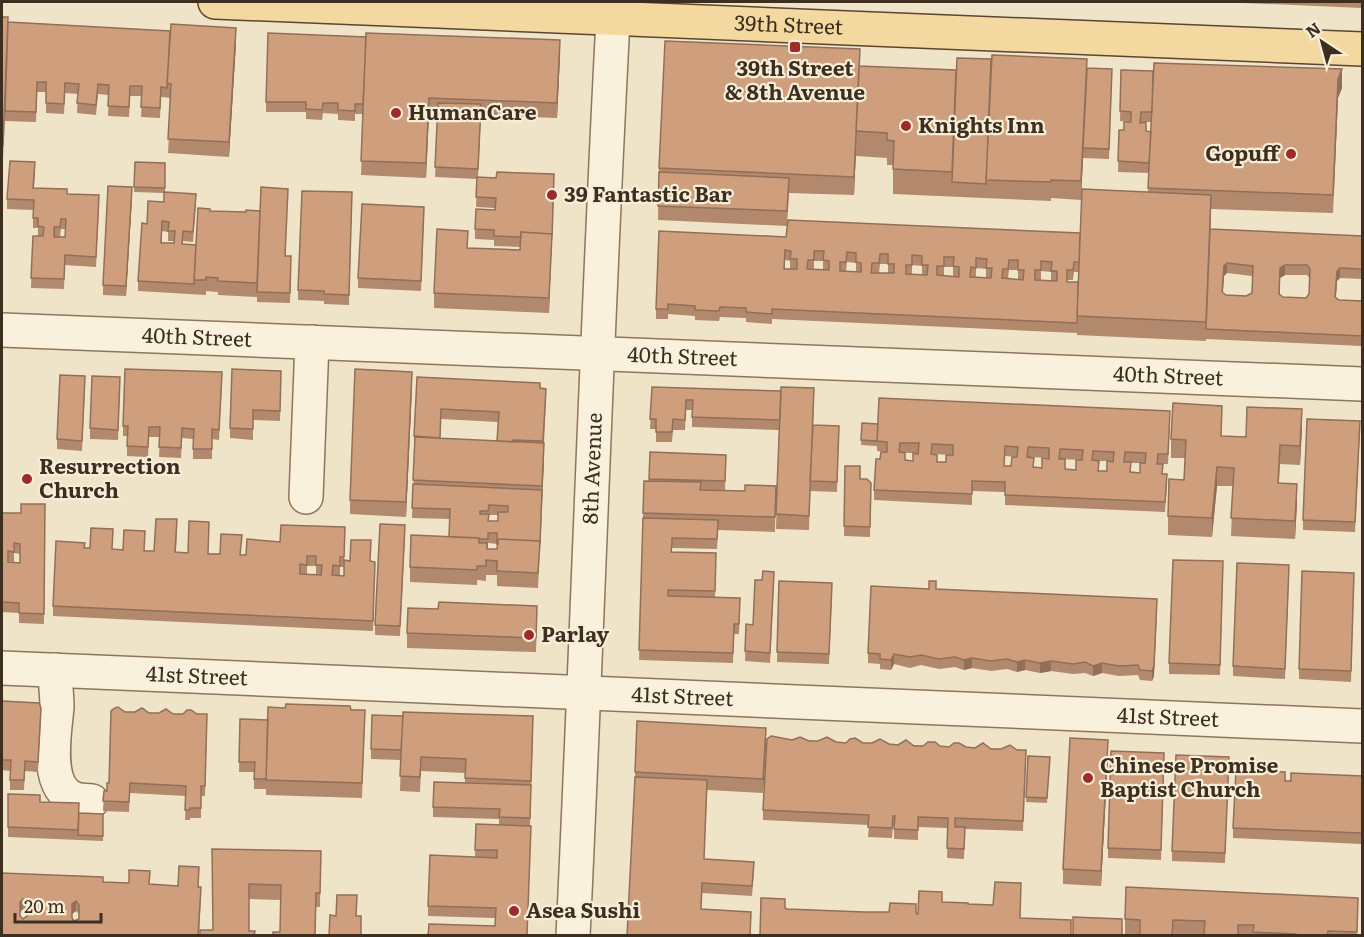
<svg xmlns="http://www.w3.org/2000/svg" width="1364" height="937" font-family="Literata,serif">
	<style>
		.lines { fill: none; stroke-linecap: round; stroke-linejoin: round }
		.minor-casing { stroke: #8d765c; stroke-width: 36 }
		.major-casing { stroke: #5b4430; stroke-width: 36 }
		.minor { stroke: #faf1dc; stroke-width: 33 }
		.major { stroke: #f3d9a0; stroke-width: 33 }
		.wall { fill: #b2896c; fill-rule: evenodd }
		.shaded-wall { fill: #916f58 }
		.building { fill: #cf9f7d; stroke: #916f58; stroke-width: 1.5; fill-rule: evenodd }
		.poi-dot { fill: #9e2a2b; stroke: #f7eed8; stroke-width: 2 }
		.labels { text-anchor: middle; stroke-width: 4.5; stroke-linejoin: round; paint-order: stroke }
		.street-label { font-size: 21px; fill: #3d2e20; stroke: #f7eed8 }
		.poi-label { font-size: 21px; font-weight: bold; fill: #3d2e20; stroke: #f7eed8; text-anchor: start }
	</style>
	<rect width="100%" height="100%" fill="#f0e4c8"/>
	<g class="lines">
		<g class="minor-casing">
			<g id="minor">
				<path id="s1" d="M2 330 1362 384"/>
				<path d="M306 497 312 342"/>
				<path id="s2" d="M2 668 1362 726"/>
				<path d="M55 670C55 682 57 695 57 707 55 731 44 786 73 798 78 801 86 800 92 801"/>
				<path id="s3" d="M573 936C588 624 597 313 614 2"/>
			</g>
		</g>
		<g class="major-casing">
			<g id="major">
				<path id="s4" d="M215 2 1362 49"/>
			</g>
		</g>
		<use href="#minor" class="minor"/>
		<use href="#major" class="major"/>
	</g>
	<path class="wall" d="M1220 2H1362V8Z
		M2 17 8 22 236 43 229 157 168 153 171 98 161 97 160 118 141 117 142 96H130L129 117 108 116 109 95 98 94 96 115 77 113 78 94 65 93 64 114 46 113V92H37L36 122 5 121V116L3 159H2Z
		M560 55 557 118 481 115 478 177 496 178 554 174 549 313 434 308V293L467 248 520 250 521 247 494 246V240L475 239V229L495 210V208L476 207 477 179 435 177 438 113 429 112 426 178 361 175 363 114H355V121L338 120V114L323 113 322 120 306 119V112H266V102Z
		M860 66 956 70 1087 68 1112 69 1109 159 1083 158V154L1081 200 1051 198V201L893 194V165H887V158L856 156V150L854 195 789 193 787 226 658 220 659 168Z
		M1121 70 1342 88 1338 98 1333 213 1211 209V229L1362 236V279L1340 278 1337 281 1336 298 1339 300 1362 301V346L1206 339V341L1077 335V333L772 319V324L746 322V318L720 317 719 321 695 320V316L668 314V319H656V309L786 237 1080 233 1148 192 1149 173 1118 172 1119 130H1124L1131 122 1120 121ZM1141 122H1151V132L1146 131ZM785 260 790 261V269H785ZM814 261H823V270H814ZM847 262 856 263V272H846ZM880 264H888V273H879ZM912 265 922 266V275L912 274ZM944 267H953V276H944ZM976 268 986 269V278L976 277ZM1009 270H1018V279H1008ZM1041 271 1051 272V281L1041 280ZM1074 272H1078V282H1067V280H1073ZM1227 273 1252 276V293L1246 296 1226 295 1223 293 1224 276ZM1285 275H1307L1310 279 1309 294 1306 298 1283 297 1280 294V278Z
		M135 162 165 163V192L196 204 193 242 183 241V244L196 245 210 211 286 256 291 266 290 303 257 302V297L218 295V292L206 291V295L138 291V281L147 224 164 202V193L134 192ZM162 231 168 232V241H174V243H162Z
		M35 172 34 188 67 194 99 205 96 267 65 265 64 289 31 288 33 236H38V228H33V210L7 209V199ZM61 229H66L65 237H60Z
		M352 192 349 305 324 304V301L298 300V290Z
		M132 197 126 296 103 295V285Z
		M424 217 421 291 358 288V278Z
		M281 371 280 421 253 420V440L230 438V428Z
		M417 377 540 388 546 399 544 443V458L538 588 497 586V575H486V581L477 580V585L410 582V567L449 537 450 519 412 518 415 447H414V436ZM441 419 498 422 497 441 440 438ZM489 515H498V521H489ZM488 543 497 544V549H488Z
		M222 382 219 440 212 439V459H193V439L182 438 181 458 159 457 160 437H149L148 457 127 456V436H123V426Z
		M85 386 82 451 57 449V439Z
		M120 387 118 440 90 439V428Z
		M412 387 406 517 350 514V500Z
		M652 387 814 403 813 425 839 426 837 492 810 491V490L809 530 776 529 779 430 692 427V410H686L685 430H673L672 442H656V429H650Z
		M1170 421 1168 464H1158L1167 484 1165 512 1005 505V492L972 491V505L874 500V490L880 459 887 452 877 451V446L861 445 862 423 878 424ZM905 453H913V461L905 460ZM932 454 953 455 946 462H937ZM1005 456 1017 457 1011 466H1004ZM1028 457 1049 458 1042 468 1033 467ZM1060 459 1082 460 1076 470 1065 469ZM1099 461H1107V471H1099ZM1131 463H1140V473L1131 472Z
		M1302 428 1300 465 1280 464 1279 483 1297 503 1295 539 1231 536 1233 486H1217L1212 537 1168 535V516L1184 480 1185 458H1171V439L1221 436 1246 437Z
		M1360 431 1355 532 1303 530V520Z
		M650 452 726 455 725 491H745L776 486 775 532 718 530 717 549 672 548V552L716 553 715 597 740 598 739 634H734L733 663 639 660 644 481H649Z
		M845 466 860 479 871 483 870 537 844 536Z
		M45 504 44 624 19 623V613L2 612V513H21ZM14 553 20 554V563L8 562V561L14 562Z
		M345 527 344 560 375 562 373 631 53 616V606L85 548 154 551 177 529 176 552 246 555 280 542ZM307 566H316V575H307ZM340 567H344V576H340Z
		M405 535 400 636 375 635V625Z
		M1223 571 1220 675 1169 674V663Z
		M1354 573 1351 682 1299 679V669Z
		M1289 575 1285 679 1233 676V666Z
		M779 581 832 594 829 664 777 662Z
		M774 582 770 663 745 661 746 624 753 625Z
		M936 589 1157 599 1154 676 1152 681 1140 680 1138 675 1119 676 1102 673 1093 676 1085 673 1073 674 1051 671 1040 673 1025 670 1017 672 1007 669 991 671 972 668 964 670 955 667 939 669 921 665 910 668 894 664 891 670 880 669V664L868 663V653Z
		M537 620 536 652 407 648V633Z
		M2 701 41 718 38 772 25 771 24 790H10V771L2 770Z
		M351 710H365L362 798 266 795V789H254V772H239L240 719 268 720Z
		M125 712 173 714 207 725 205 796H201V818H190V820H185L186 796 130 793 129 812 103 811 104 791H107L109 783Z
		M637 721 766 742 763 793 707 790 704 859 754 872 752 896 702 893 635 777Z
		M533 731 530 826 495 926V918L428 916V906L475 857 476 824 499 825V819L433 817V807L465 783V773L421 771 420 792 400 791 401 760 371 759V749Z
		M792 740 1026 750 1023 831 965 829 964 859 947 858 948 828 918 827V840L894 839V826H893L892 838 868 837 869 825 763 820V810Z
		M1108 755 1101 886 1063 884V869Z
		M1028 756 1050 757 1047 803 1026 802Z
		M1229 757 1225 863 1172 861V851Z
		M1164 763 1161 860 1108 858V848Z
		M1362 776V844L1233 838V828L1285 781Z
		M8 794 40 802 79 824 103 814V841L8 837Z
		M212 849 321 851 320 907H316L315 935 280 932 281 900 249 899 213 930Z
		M2 873 103 882 199 887 201 897 199 936H2ZM23 909 27 912V916L23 919 20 916V912ZM76 911 79 914V919L74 921 72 919V914Z
		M1358 912 1357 936H1140V935L1125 934V919Z"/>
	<path class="shaded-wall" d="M236 28V43L229 157V142Z
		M560 40V55L557 118V103Z
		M1342 69V88L1338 98 1333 213 1338 79Z
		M1087 78 1081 200V181Z
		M429 98V112L426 178V163Z
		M856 131V150L854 195V177Z
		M554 184 549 313V298Z
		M132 187V197L126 296V286Z
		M1227 263V273L1224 276 1222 302 1224 266Z
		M1285 265V275L1280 278V268Z
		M1340 268V278L1337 281 1335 307 1337 271Z
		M412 372V387L406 517V502Z
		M1302 409V428L1300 465V446Z
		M544 443V458L540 555 542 486Z
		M1217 467V486L1212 537V518Z
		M1297 484V503L1295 539V521Z
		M1157 609 1154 676 1152 681V671Z
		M894 654V664L891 670V660Z
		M972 658V668L964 670V660Z
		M1025 660V670L1017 672V662Z
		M1051 661V671L1040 673V663Z
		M1102 663V673L1093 676V666Z
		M766 728V742L763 793V779Z
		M1108 740V755L1101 886V871Z
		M23 899V909L20 912V902Z
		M76 901V911L72 914V904Z"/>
	<path class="building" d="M2 17H8L3 145H2Z
		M8 22 170 31 167 88 161 87 160 108 141 107 142 86H130L129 107 108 106 109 85 98 84 96 105 77 103 79 84 65 83 64 104 46 103V82H37L36 112 5 111Z
		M171 24 236 28 229 142 168 139 171 84 167 83Z
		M268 33 366 37 363 104H355V111L338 110V103H323L322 110 306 109V102H266Z
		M366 33 560 40 557 103 429 98 426 163 361 161Z
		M665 41 860 49 854 177 659 168Z
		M992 55 1087 59 1081 181 1051 180V182L986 180Z
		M957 58 991 59 986 184 952 182Z
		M1154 63 1342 69 1338 79 1333 195 1148 188Z
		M859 66 956 70 952 172 893 169 894 141 887 140V133L856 131Z
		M1087 68 1112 69 1109 149 1083 148Z
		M1121 70 1153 71 1152 112H1141L1140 123 1146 122V131L1151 132 1149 163 1118 161 1119 130H1124V122H1131V112L1120 111Z
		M438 103 481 104 478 169 435 167Z
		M10 161 35 162 33 188 67 189V194L99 195 96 257 65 255 64 279 31 278 33 236H43L44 227 38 226V218H33L34 200 7 199ZM61 219H66L65 237H54V227H60Z
		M135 162 165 163V188L134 187Z
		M497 172 554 174 552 238V234L521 232V237L494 236V230L475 229 476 209 495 210 496 198 476 197 477 177 496 178Z
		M659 172 789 178 787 211 658 206Z
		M108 186 132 187 126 286 103 285Z
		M261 187 288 189 285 256H291L290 293 257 292Z
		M1082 189 1211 195 1206 322 1077 316Z
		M302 191 352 192 349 295 324 294V291L298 290Z
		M164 192 196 194 193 232 183 231 182 244 196 245 194 284 138 281 142 223 147 224 148 201 164 202ZM162 221 169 222 168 231H175L174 243H161Z
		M362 204 424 207 421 281 358 278Z
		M198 208 210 209V211L246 212V210L260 211 257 283 218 281V278L206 277V280H194Z
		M788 220 1080 233 1079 262H1074L1073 270H1067V282H1078L1077 323 772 309V314L746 312V308L720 307 719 311 695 310V306L668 304V309H656L659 231 786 237ZM785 250 791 251 790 259H797V269H784ZM814 251H824L823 260 829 261V270L807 269 808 260H814ZM847 252 856 253V262L861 263V272L840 271V262H846ZM880 254H888V264H894V273H871L872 263H879ZM912 255 922 256V265H928L927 275 906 274V265H912ZM944 257H954L953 266 959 267V277L937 275V266H944ZM976 258 987 259 986 268H992L991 278 970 277 971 267 976 268ZM1009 260H1018V270H1024L1023 280 1002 278 1003 269H1008ZM1041 261 1052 262 1051 271H1057V281L1035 280V270H1041Z
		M437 229 468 231 467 248 520 250 521 232 552 234 549 298 434 293Z
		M1210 229 1362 236V269L1340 268 1337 271 1335 297 1339 300 1362 301V336L1206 329ZM1227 263 1253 266 1252 293 1246 296 1226 295 1222 292 1224 266ZM1285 265H1307L1310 269 1309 294 1306 298 1283 297 1279 294 1280 268Z
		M125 369 222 372 219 430 212 429V449H193L194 429 182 428 181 448 159 447 160 427H149L148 447 127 446 128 426H123Z
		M232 369 281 371 280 411 253 410V429L230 428Z
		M355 369 412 372 406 502 350 500Z
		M60 375 85 376 82 441 57 439Z
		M92 376 120 377 118 430 90 428Z
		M417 377 540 383V388L546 389 543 441 513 440V442L497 441 499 412 441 409 440 438 414 436Z
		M652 387 781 391 780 420 692 417 693 400H686L685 420 673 419 672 432H656V419H650Z
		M781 387 814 388 809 516 776 514Z
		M879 398 1170 411 1168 454H1158L1157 464H1163L1162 474H1167L1165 502 1005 495V482L972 481V494L874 490 876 459H880L881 452H887V442L877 441ZM900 443H919L918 454 913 453V461L905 460V453L899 452ZM932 444 953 445V455H946V462H937V455L931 454ZM1005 446 1018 447 1017 457H1012L1011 466H1004ZM1028 447 1049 448V459L1042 458V468L1033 467 1034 458 1027 457ZM1060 449 1083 450 1082 460H1076V470L1065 469V459H1059ZM1093 451 1114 452 1113 462 1107 461V471H1098L1099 461 1092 460ZM1125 452 1146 453 1145 463H1140V473L1130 472 1131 462H1124Z
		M1173 403 1222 406 1221 436 1246 437 1247 407 1302 409 1300 446 1280 445 1278 483 1297 484 1295 521 1231 518 1234 468 1217 467 1212 518 1168 516 1169 479 1184 480 1186 440 1171 439Z
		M1307 419 1360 421 1355 522 1303 520Z
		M862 423 878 424 877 441 861 440Z
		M813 425 839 426 837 482 810 481Z
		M415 437 544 443 542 486 413 480Z
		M650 452 726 455 725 481 649 479Z
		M845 466H860V479H867L871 483 870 527 844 526Z
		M644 481 701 482 700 490 745 491V485L776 486 775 517 643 513Z
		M413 484 542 490 540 545V541L498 539V544H497V533H488V539H479V543V538L449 537 450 509 412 508ZM489 505 508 506V512H498V521H488L489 514H480V511H488Z
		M21 504H45L44 614 19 613V603L2 602V513H21ZM14 543 20 544V563L8 562V551L14 552Z
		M643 518 718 520 717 539 672 538V543L671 552 716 553 715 591 668 590V596L740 598 739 624H734L733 653 639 650Z
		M156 519H177L175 552 188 553 189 521 209 522 208 554H220L221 534 242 535 240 555H246L247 539 280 542 281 525 345 527 344 557H340V566L333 565 332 575 344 576V560L350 561 351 540H371L370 561 375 562 373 621 53 606 56 541 85 543 84 548H90L91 528 113 529 112 549 123 550 124 530 145 531 144 551H154ZM307 556H316V565H322L321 575 300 574V564L307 565Z
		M380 524 405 525 400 626 375 625Z
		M411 535 479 538V543H487V549H497L498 539 540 541 538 573 497 571V561L486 560V566H477V570L410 567Z
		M1173 560 1223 561 1220 665 1169 663Z
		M1237 563 1289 565 1285 669 1233 666Z
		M763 571 774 572 770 653 745 651 746 624 753 625 755 580H762Z
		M1302 571 1354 573 1351 671 1299 669Z
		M779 581 832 583 829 654 777 652Z
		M929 581H936V589L1157 599 1154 666 1152 671 1140 670 1138 665 1119 666 1102 663 1093 666 1085 662 1073 664 1051 661 1040 663 1025 660 1017 662 1007 659 991 661 972 658 964 660 955 657 939 659 921 655 910 657 894 654 891 660 880 659V654L868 653 871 586 929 589Z
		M439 602 537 606 536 638 407 633 408 608 438 609Z
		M2 701 39 703 41 708 38 762 25 761 24 780H10L11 760H2Z
		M286 704 350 706 351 710H365L362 783 266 780 268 707 285 708Z
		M118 707 125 712H135L142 708 149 713H159L166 709 173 714H183L187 710H191L197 714H207L205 786H201V808H190V810H185L186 786 130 783 129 802 103 801 104 791H107V783H109L111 711 115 708Z
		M403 712 533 716 531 781 465 778 466 759 421 757 420 777 400 776Z
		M372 715 403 716 401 750 371 749Z
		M240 719 268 720 266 779H254L255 762H239Z
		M637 721 766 728 763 779 635 772Z
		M771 736 792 740 800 737 809 741H818L827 737 836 742 846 743 850 739 855 738 863 743H872L880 739 889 744 898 745 906 740 914 746H923L928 742H935L940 746 949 747 954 743H959L966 747 975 748 983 743 991 749H1001L1010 745 1017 750H1026L1023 821 955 818V827H965L964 849 947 848 948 818 918 817V830L894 829 895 816H893L892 828 868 827 869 815 763 810 767 739Z
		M1070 738 1108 740 1101 871 1063 869Z
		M1111 751 1164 753 1161 850 1108 848Z
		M1176 755 1229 757 1225 853 1172 851Z
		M1028 756 1050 757 1047 798 1026 797Z
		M1236 770 1285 772V781H1291V773L1362 776V833L1233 828Z
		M635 777 707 780 704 859 754 862 752 886 702 883 701 909 751 912 750 936H627Z
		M434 782 531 785 530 818 499 817 500 809 433 807Z
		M8 794 40 795V802L79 803 78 830 8 827Z
		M79 813 103 814V836L78 835Z
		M476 824 531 826 527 936H428L429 924 495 926 496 908 428 906 430 855 497 858V850H475Z
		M212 849 321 851 320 893H316L315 935 327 936H273V932H280L281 885 249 884V931H255L254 936H200V930H213Z
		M179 866 199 867 198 887H201L198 936H2V873L103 877V882L129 883V870L150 871 149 884 178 886ZM23 899 28 902 27 916 23 919 20 916V902ZM76 901 79 905V919L74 921 72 918V904Z
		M995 882 1021 883 1020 918 1071 920V936H760L761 898 785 899V908L787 909 864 912H889L890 903 916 904V913L918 914 919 891 942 892V902L968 903V904L993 905Z
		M1126 887 1358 898 1357 932 1328 931 1327 936H1296V934L1253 932 1254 925H1238V936H1204L1205 921 1173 920 1172 936H1140V920L1125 919Z
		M337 895H357L356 916H361V936H329L330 915 336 916Z
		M1073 917 1122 919V936H1073Z"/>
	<g class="poi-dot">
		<rect x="789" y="41" width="12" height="12" rx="3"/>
		<circle cx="396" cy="113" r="6"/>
		<circle cx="906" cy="126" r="6"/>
		<circle cx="1291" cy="154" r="6"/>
		<circle cx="552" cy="195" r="6"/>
		<circle cx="27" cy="479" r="6"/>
		<circle cx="529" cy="635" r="6"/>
		<circle cx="1088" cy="778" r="6"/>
		<circle cx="514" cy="911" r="6"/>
	</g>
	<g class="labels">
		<g class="street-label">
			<text dy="7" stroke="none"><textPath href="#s4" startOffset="574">39th Street</textPath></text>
			<text dy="7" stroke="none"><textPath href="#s1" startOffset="195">40th Street</textPath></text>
			<text dy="7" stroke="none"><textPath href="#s1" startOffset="681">40th Street</textPath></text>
			<text dy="7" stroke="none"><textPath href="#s1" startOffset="1167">40th Street</textPath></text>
			<text dy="7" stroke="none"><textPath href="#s3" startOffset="468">8th Avenue</textPath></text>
			<text dy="7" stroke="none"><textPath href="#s2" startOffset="195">41st Street</textPath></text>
			<text dy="7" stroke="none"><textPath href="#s2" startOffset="681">41st Street</textPath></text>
			<text dy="7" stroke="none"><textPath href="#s2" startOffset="1167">41st Street</textPath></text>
		</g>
		<g class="poi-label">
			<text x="795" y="76" text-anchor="middle">39th Street<tspan x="795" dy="24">&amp; 8th Avenue</tspan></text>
			<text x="408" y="120">HumanCare</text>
			<text x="918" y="133">Knights Inn</text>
			<text x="1279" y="161" text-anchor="end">Gopuff</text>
			<text x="564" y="202">39 Fantastic Bar</text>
			<text x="39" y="474">Resurrection<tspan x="39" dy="24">Church</tspan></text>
			<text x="541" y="642">Parlay</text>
			<text x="1100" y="773">Chinese Promise<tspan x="1100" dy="24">Baptist Church</tspan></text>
			<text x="526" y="918">Asea Sushi</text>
		</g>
	</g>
	<rect width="1364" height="937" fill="none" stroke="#3d2e20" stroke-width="6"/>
	<g transform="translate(1322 42) rotate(324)" stroke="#f7eed8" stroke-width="4.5" paint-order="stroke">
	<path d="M0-4.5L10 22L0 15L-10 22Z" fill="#3d2e20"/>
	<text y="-9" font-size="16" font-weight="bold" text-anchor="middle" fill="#3d2e20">N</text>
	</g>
	<path d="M15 913v9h86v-9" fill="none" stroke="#3d2e20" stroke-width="3"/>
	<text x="24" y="913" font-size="18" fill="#3d2e20" stroke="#f7eed8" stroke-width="4.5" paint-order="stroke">20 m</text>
</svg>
